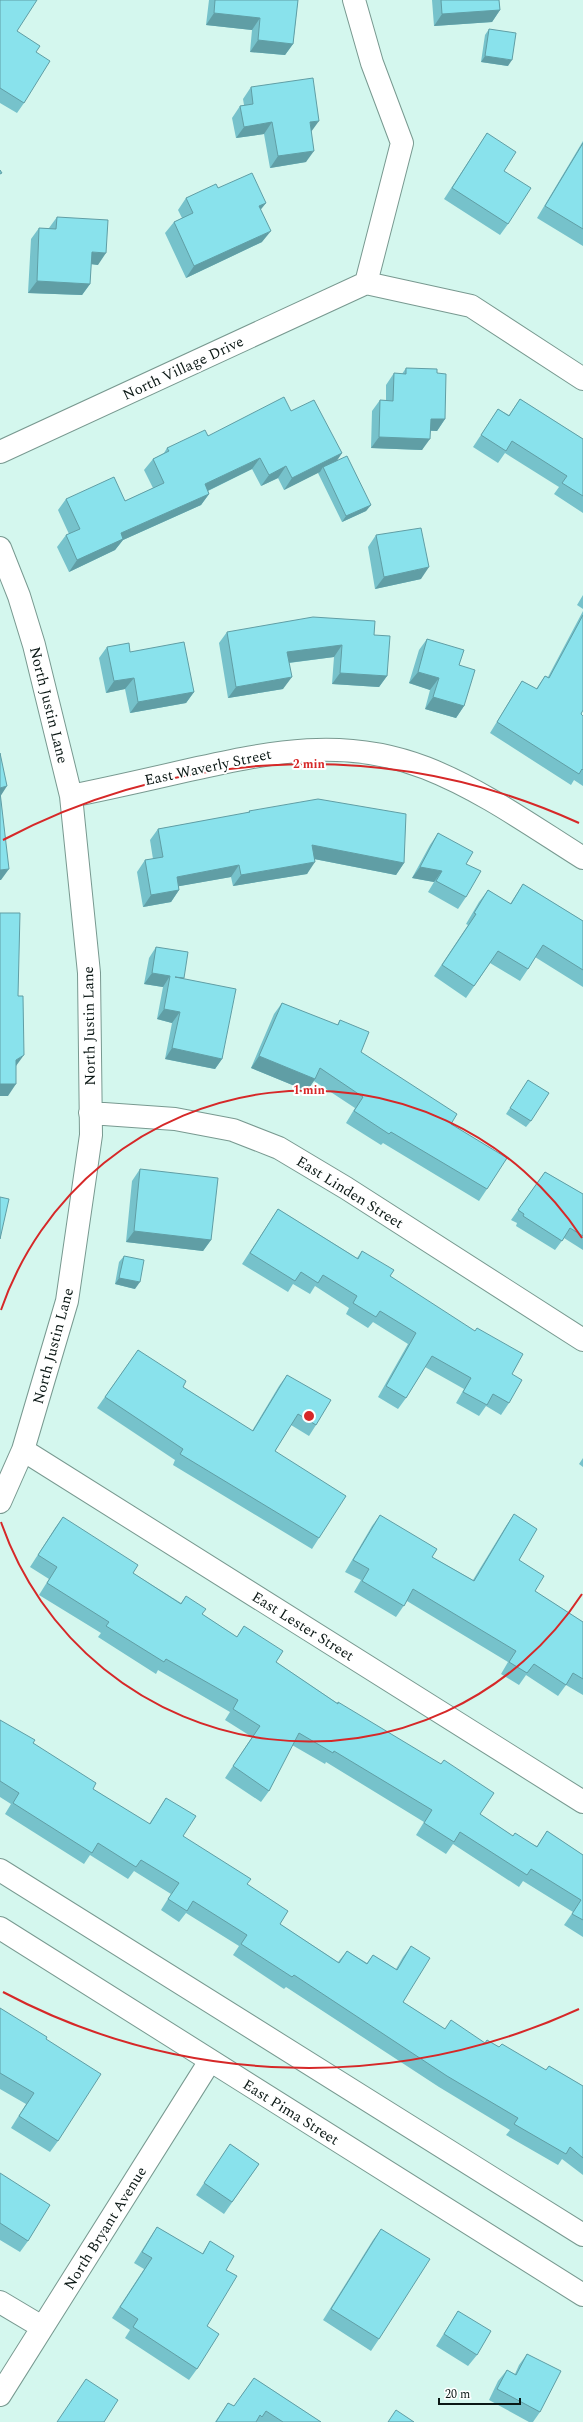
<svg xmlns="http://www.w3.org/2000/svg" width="583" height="2422" font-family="Spectral,serif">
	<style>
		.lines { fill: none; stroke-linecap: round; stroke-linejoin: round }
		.street-casing { stroke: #789990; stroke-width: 24 }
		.secondary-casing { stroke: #789990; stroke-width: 24 }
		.street { stroke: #fff; stroke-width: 22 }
		.secondary { stroke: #fff; stroke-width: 22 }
		.wall { fill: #76c2cb }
		.shaded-wall { fill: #609ea5 }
		.building { fill: #89e2ec; stroke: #609ea5 }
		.ring { fill: none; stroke: #d62828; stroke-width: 2 }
		.labels { text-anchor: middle; stroke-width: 4; stroke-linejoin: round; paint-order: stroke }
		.street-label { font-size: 15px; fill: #0b1815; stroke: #fff }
		.centre { fill: #d62828; stroke: #fff; stroke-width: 2 }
		.ring-label { font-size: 12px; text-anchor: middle; font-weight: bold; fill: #d62828; stroke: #fff; stroke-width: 4; stroke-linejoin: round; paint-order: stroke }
	</style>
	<rect width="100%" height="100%" fill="#d4f7ee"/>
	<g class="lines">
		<g class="street-casing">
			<path id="street" d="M354 0 372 63 402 143 366 283
				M366 283 471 306 583 379
				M0 452 366 283
				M0 548 19 596 34 645 71 796 89 973 91 1135 67 1301 23 1450 0 1502
				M71 796C110 788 150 779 189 770 271 752 344 736 426 768 482 790 532 826 583 858
				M90 1113 175 1119 233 1130 279 1148 346 1188 583 1340
				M23 1450 583 1802
				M0 1870 583 2235
				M0 2302 42 2327
				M0 2395 210 2061"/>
		</g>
		<g class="secondary-casing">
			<path id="secondary" d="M0 1928 583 2295"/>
		</g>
		<use href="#street" class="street"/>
		<use href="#secondary" class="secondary"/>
	</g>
	<path class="wall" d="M0 0 17 31 36 52 24 103 17 113 0 103Z
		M209 0H298L293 44 285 55 250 52 252 30 206 25Z
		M432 0H499L500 10 492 22 434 26Z
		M489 29 508 66 481 62 485 35Z
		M251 87 311 132 306 162 270 168 264 134 236 138 232 118 240 106 244 105 243 99Z
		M487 133 504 171 508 224 500 235 444 199Z
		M583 141V246L537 218Z
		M218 188 266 203 261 209 262 242 186 278 165 233 174 222 182 218 178 210 186 198Z
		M57 217 98 265 91 264 90 284 82 295 28 293 31 239 39 228H49Z
		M406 368 437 373 445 419 437 431H431L422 450 371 448 372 411 380 400H386V385L394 373 402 374Z
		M520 399 583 439V513L554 494 559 487 505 453 498 463 473 447 498 409 509 415Z
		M291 411 342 453 337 460 371 505 366 511 342 522 318 473 319 472 284 490 278 478 261 486 252 469 208 491 209 494 201 505 123 540 115 550 69 572 57 547 66 535 69 534 58 510 66 499 125 501 153 488 144 470 153 459 164 453 167 448Z
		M376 535 421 579 375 589 368 547Z
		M583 595V609L577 605Z
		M583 611V710L581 714 583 716V786L574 780 571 785 490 733 515 692 522 681 536 689 545 676 548 677Z
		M227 632 374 635 387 676 379 687 332 684 334 657 289 663 283 689 228 698 219 643Z
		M427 639 459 665 464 706 456 718 425 709 430 690 409 683 419 650Z
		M107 647 194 692 186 703 130 713 125 689 106 693 99 658Z
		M249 811 404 863 396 875 314 859 307 874 233 886 231 877 179 886V890L171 902 143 907 137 872 145 860 153 859 150 840 158 829 248 813Z
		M438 833 466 864V897L458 909 428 892 434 882 412 878 430 845Z
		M523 884 583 921V987L535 957 528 969 520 981 490 963 466 998 434 976 468 925 466 924 479 902 488 890 510 904Z
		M156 947 184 979 222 1059 215 1069 165 1059 172 1023 157 1019 163 987 144 984 149 958Z
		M282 1003 337 1025 340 1020 361 1052 451 1124 487 1189 479 1201 383 1143 381 1145 346 1123 355 1108 314 1081 307 1091 251 1068 274 1014Z
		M528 1080 531 1121 526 1127 506 1114Z
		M140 1169 211 1240 203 1251 126 1242 132 1181Z
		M545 1172 583 1194V1250L564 1238 555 1250 516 1226 517 1223 511 1220Z
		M278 1209 357 1258 362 1251 390 1276 512 1374 509 1403 501 1415 486 1406 479 1416 456 1403 464 1389 425 1367 406 1398 398 1409 378 1397 408 1344 373 1322 368 1328 346 1314 349 1308 315 1286 310 1294 293 1284 288 1292 242 1264Z
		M124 1256 135 1289 115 1284 119 1262Z
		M138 1350 183 1387 252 1431 279 1386 287 1375 316 1425 309 1436 291 1425 275 1451 319 1538 312 1549 173 1465 175 1460 97 1408Z
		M583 1458V1467L579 1464Z
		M514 1514 519 1560 535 1591 583 1622V1695L566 1685 558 1696 526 1675 519 1685 501 1674 508 1662 407 1601 396 1617 354 1592 361 1580 345 1572 372 1526 380 1515 432 1557 473 1580 506 1526Z
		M63 1517 133 1573 181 1603 186 1596 202 1614 237 1637 244 1626 276 1662 337 1703 338 1702 480 1814 513 1836 537 1846 547 1831 583 1855V1937L564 1925 573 1912 523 1881 519 1887 453 1844 446 1854 416 1835 424 1822 326 1762 325 1764 292 1745 269 1791 261 1802 225 1778 252 1737 225 1720 230 1712 158 1670 156 1674 98 1637 101 1633 39 1595 49 1579 30 1567 55 1528Z
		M0 1720 33 1743 93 1789 149 1824 166 1798 183 1836 247 1884 280 1924 338 1962 347 1951 367 1963 373 1955 396 1969 403 1957 411 1946 403 2002 445 2029 485 2043 499 2047 546 2070 549 2066 583 2086V2175L562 2159 558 2165 506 2135 510 2130 439 2087 286 1987 284 1989 233 1955 239 1946 186 1913 179 1922 161 1910 171 1894 134 1871 128 1879 90 1855 84 1864 5 1814 11 1804 0 1797Z
		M0 2008 46 2039 58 2141 50 2152 11 2128 26 2104 0 2089Z
		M230 2144 259 2164 224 2214 196 2195Z
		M0 2173 28 2241 20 2252 0 2240Z
		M157 2227 202 2254 210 2241 226 2270 207 2326 197 2369 189 2380 125 2338 130 2330 112 2318 144 2269 134 2263 149 2239Z
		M381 2229 379 2339 371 2351 323 2320 373 2240Z
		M458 2311 477 2355 468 2366 436 2346Z
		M527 2354 540 2412 533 2422H529L489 2400 498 2381 507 2370 515 2374 519 2365Z
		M254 2378 321 2422H215L228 2403 234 2406Z"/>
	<path class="shaded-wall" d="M500 10 492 22 434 26 442 14Z
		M214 13 260 18 252 30 206 25Z
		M258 40 293 44 285 55 250 52Z
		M485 56 512 60 508 66 481 62Z
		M319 121 311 132 310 122Z
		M272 122 264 134 236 138 244 127Z
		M314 151 306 162 270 168 278 156Z
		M266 203 257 214 259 206Z
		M271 231 262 242 186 278 194 266Z
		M92 252 106 253 98 265 83 263Z
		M37 281 90 284 82 295 28 293Z
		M431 419H445L437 431 423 430Z
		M379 437 430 439 422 450 371 448Z
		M342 453 334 465 323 467 320 472 284 490 292 478Z
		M260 458 252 469 197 496 205 484Z
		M286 466 278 478 261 486 269 475Z
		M209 494 201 505 123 540 115 550 69 572 77 560 121 533Z
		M371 505 366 511 342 522 346 516Z
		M429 567 421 579 375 589 384 577Z
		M342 645 334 657 279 664 287 652Z
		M418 672 439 678 430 690 409 683Z
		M340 673 387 676 379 687 332 684Z
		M292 677 283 689 228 698 236 687Z
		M134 678 125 689 106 693 114 681Z
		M194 692 186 703 130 713 138 702Z
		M433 697 464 706 456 718 425 709Z
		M7 786 0 797V788Z
		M312 845 404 863 396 875 304 857Z
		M315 862 307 874 233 886 241 875Z
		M239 865 231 877 169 888 177 877Z
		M420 867 442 871 434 882 412 878Z
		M9 869 1 880H0V870Z
		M179 890 171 902 143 907 151 895Z
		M152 973 170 976 163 987 144 984Z
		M164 1009 180 1012 172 1023 157 1019Z
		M172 1048 222 1059 215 1069 165 1059Z
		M24 1055 16 1066V1060Z
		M259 1056 315 1079 307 1091 251 1068Z
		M0 1084H16L8 1096H0Z
		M134 1231 211 1240 203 1251 126 1242Z
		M119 1278 140 1282 135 1289 115 1284Z"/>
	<path class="building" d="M0 0H37L17 31 40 46 36 52 50 61 24 103 0 88Z
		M215 0H298L293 44 258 40 260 18 214 13Z
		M441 0H499L500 10 442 14Z
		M489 29 516 33 512 60 485 56Z
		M313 78 319 121 310 122 314 151 278 156 272 122 244 127 240 106 253 104 251 87Z
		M487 133 516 152 504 171 531 188 508 224 452 188Z
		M583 143V229L545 206Z
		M0 170 2 173 0 174Z
		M252 173 266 203 259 206 271 231 194 266 174 222 193 213 186 198 216 184 218 188Z
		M57 217 108 220 106 253 92 252 90 284 37 281 39 228 56 229Z
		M406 368 437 369V373L446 374 445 419H431L430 439 379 437 380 400 393 401 394 373 406 374Z
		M284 397 291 411 314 400 342 453 292 478 286 466 269 475 260 458 205 484 209 494 121 533 123 539 77 560 66 535 80 529 66 499 114 477 125 501 164 483 153 459 169 451 167 448 205 430 208 436Z
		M520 399 583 439V496L562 483 567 476 512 441 506 451 481 435 498 409 509 416Z
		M347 456 371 505 346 516 323 467Z
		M421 528 429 567 384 577 376 535Z
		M583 615V710L581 714 583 716V770L582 769 579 774 497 722 522 681 537 689 545 676 549 678Z
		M313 617 375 621 374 635 390 636 387 676 340 673 342 645 287 652 292 677 236 687 227 632Z
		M427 639 464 650 459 665 475 670 464 706 433 697 439 678 418 672Z
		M184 642 194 692 138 702 134 678 114 681 107 647 129 643 130 652Z
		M0 753 7 786 0 788Z
		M0 792 9 869 0 870Z
		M318 799 406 814 404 863 312 845 315 862 241 875 239 865 177 877 179 890 151 895 145 860 163 857 158 829 250 812 249 811Z
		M438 833 473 852 466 864 481 871 466 897 436 881 442 871 420 867Z
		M523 884 583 921V970L543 945 528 969 498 951 474 986 442 965 476 914 474 913 488 890 511 904Z
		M0 913H20L18 996H23L24 1055 16 1060V1084H0Z
		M156 947 188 952 184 978 175 977 236 989 222 1059 172 1048 180 1012 164 1009 170 976 152 973Z
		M282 1003 338 1025 340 1020 369 1032 361 1052 457 1114 451 1124 507 1158 487 1189 391 1132 389 1134 354 1111 363 1097 320 1068 315 1079 259 1056Z
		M528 1080 549 1093 531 1121 510 1108Z
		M140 1169 218 1178 211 1240 134 1231Z
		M545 1172 583 1194V1236L570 1228 562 1241 523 1216 524 1214 518 1210Z
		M0 1197 9 1199 0 1239Z
		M278 1209 358 1259 362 1251 394 1270 390 1276 475 1331 477 1328 523 1354 512 1374 522 1380 509 1403 493 1394 487 1405 463 1392 471 1378 432 1356 406 1398 386 1386 416 1333 380 1311 376 1317 353 1303 357 1296 323 1275 318 1283 301 1272 295 1281 250 1253Z
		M124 1256 144 1260 140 1282 119 1278Z
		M138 1350 186 1381 183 1387 253 1431 287 1375 331 1400 316 1425 298 1414 275 1451 346 1496 319 1538 180 1454 183 1449 105 1397Z
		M514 1514 537 1529 519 1560 544 1576 535 1591 583 1622V1679L573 1673 566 1685 534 1664 527 1673 509 1662 516 1651 413 1589 404 1606 362 1581 369 1569 353 1560 380 1515 437 1549 432 1557 474 1581Z
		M63 1517 138 1565 133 1573 181 1604 186 1596 206 1609 202 1614 237 1637 244 1626 283 1651 276 1662 338 1704V1702L441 1764 444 1760 494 1793 480 1814 513 1836 515 1833 537 1847 547 1831 583 1855V1920L572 1914 581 1900 531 1869 527 1875 460 1832 454 1842 424 1823 432 1810 334 1751 333 1753 299 1733 269 1791 233 1766 260 1726 233 1709 238 1700 166 1659 164 1662 106 1626 109 1622 47 1583 57 1567 38 1555Z
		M0 1720 35 1740 33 1743 96 1783 93 1789 150 1824 166 1798 196 1816 183 1836 251 1879 247 1884 288 1911 280 1924 339 1963 347 1951 367 1964 373 1955 397 1970 411 1946 430 1958 403 2002 445 2029 451 2020 485 2043 487 2040 499 2047 502 2044 546 2070 549 2066 583 2086V2158L570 2147 566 2154 514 2124 518 2118 447 2076 294 1975 292 1977 241 1944 247 1935 193 1901 187 1911 168 1899 179 1883 141 1860 136 1867 98 1843 92 1853 13 1803 19 1793 0 1781Z
		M0 2008 47 2037 46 2039 101 2074 58 2141 19 2116 34 2093 0 2073Z
		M230 2144 259 2164 232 2202 204 2183Z
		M0 2173 50 2205 28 2241 0 2223Z
		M157 2227 203 2254 210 2241 234 2256 226 2270 237 2276 207 2326 219 2334 197 2369 133 2327 138 2319 120 2307 152 2258 142 2252Z
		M381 2229 430 2259 379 2339 331 2309Z
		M458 2311 491 2331 477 2355 444 2334Z
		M527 2354 561 2371 540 2412 497 2389 507 2370 516 2375Z
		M254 2378 321 2422H283L266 2411 262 2417 260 2415 256 2422H216L228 2403 234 2406Z
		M86 2379 118 2400 104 2422H57Z
		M396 2410 414 2422H388Z"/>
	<g class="ring">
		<path d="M582 1594A326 326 0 0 1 1 1522M1 1310A326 326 0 0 1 582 1238"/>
		<path d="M579 2009A652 652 0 0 1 3 1992M3 840A652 652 0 0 1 579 823"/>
	</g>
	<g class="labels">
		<g class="street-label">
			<text transform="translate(183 368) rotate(-25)" y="5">North Village Drive</text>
			<text transform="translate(49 705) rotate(76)" y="5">North Justin Lane</text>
			<text transform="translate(208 767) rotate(-12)" y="5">East Waverly Street</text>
			<text transform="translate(89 1026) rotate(-91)" y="5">North Justin Lane</text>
			<text transform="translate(350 1192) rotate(32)" y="5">East Linden Street</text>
			<text transform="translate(53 1346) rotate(-75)" y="5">North Justin Lane</text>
			<text transform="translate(303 1626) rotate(32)" y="5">East Lester Street</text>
			<text transform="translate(291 2112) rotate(32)" y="5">East Pima Street</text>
			<text transform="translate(105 2228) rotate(-58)" y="5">North Bryant Avenue</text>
		</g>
	</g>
	<circle cx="309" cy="1416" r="6" class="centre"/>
	<g class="ring-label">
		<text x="309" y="768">2 min</text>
		<text x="309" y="1094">1 min</text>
	</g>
	<path d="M439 2398v6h81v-6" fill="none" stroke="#0b1815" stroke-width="2"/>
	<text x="445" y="2398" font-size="12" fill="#0b1815" stroke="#ffffff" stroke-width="3" paint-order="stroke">20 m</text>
</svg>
